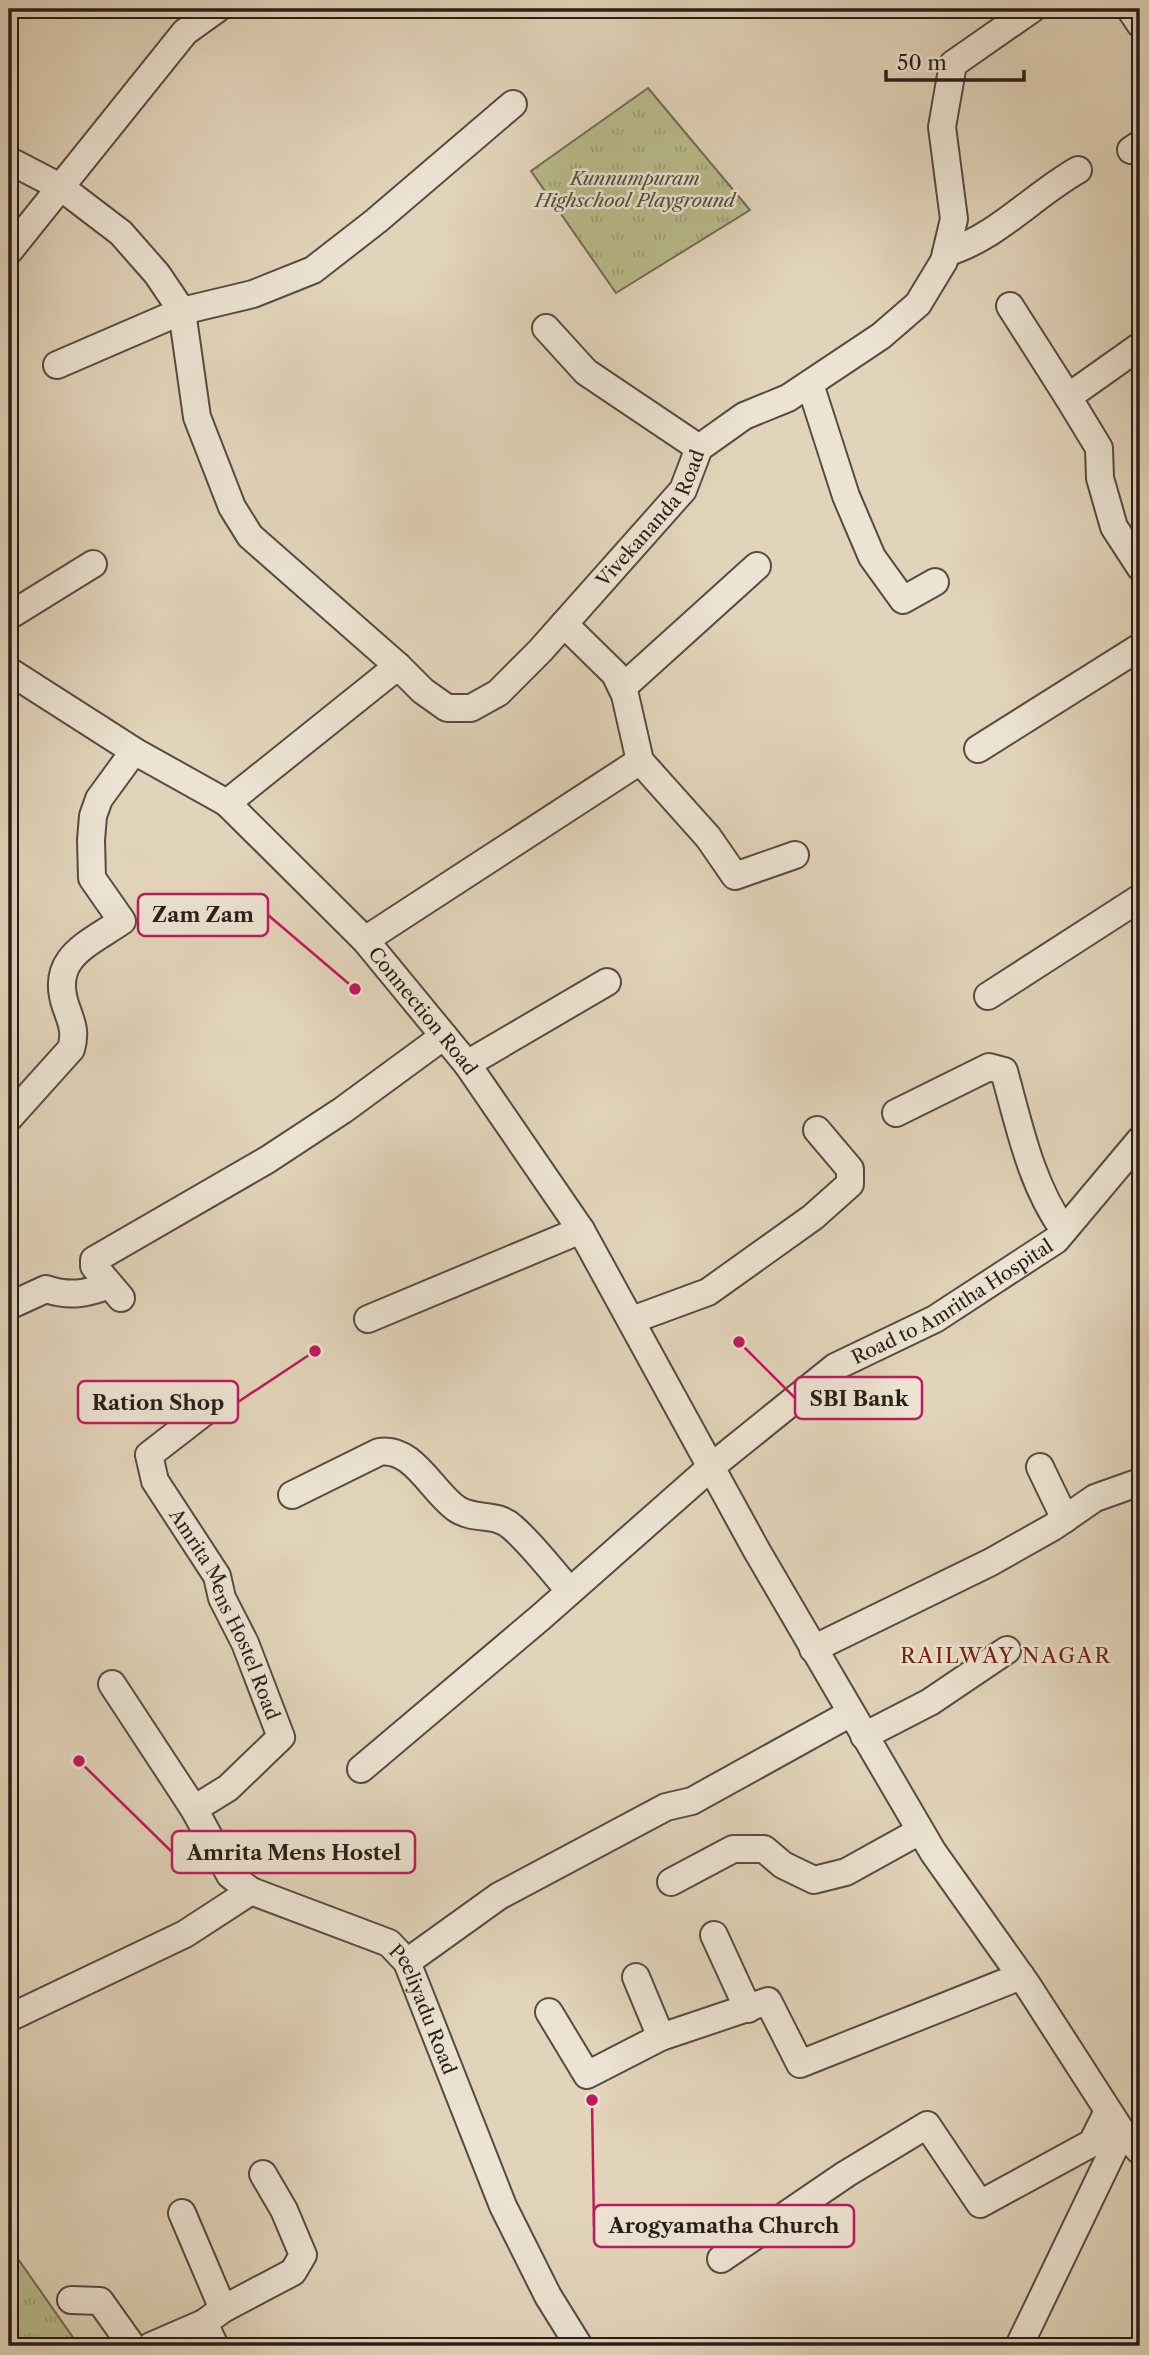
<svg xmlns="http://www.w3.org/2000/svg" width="1149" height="2355" font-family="'Libre Caslon Text',serif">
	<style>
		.grass { fill: url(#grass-tufts); stroke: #716c52; stroke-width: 2 }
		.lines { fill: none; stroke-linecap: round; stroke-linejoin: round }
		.minor-casing { stroke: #574c41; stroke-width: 30 }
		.minor { stroke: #ece3d2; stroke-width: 26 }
		.labels { text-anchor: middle; stroke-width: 5; stroke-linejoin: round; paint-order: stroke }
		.park-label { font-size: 19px; font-style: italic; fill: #544d3c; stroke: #ece3d2 }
		.street-label { font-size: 19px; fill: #291e19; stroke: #ece3d2 }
		.neighbourhood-label { font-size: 21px; letter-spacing: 2px; fill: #7a1f14; stroke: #ece3d2 }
		.leader { fill: none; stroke: #c2185b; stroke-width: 2.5 }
		.callout-dot { fill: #c2185b; stroke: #ece3d2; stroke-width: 2.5 }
		.callout { fill: #ece3d2; stroke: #c2185b; stroke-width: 2.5 }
		.callout-label { font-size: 21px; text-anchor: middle; font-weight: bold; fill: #291e19 }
	</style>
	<defs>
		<pattern id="grass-tufts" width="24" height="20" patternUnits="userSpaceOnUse" patternTransform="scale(1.75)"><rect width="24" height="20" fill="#b9bb8c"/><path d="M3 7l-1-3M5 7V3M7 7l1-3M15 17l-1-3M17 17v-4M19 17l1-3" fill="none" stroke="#9fa078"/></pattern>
	</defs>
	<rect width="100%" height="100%" fill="#e2d4ba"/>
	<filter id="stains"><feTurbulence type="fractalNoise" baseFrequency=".00286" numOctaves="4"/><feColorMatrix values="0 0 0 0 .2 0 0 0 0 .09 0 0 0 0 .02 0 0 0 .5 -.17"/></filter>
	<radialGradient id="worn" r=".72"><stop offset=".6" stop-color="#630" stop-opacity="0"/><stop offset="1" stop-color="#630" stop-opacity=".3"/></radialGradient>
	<path class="grass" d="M648 88 750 210 616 293 531 171Z
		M9 2246 79 2346H9Z"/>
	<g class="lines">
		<g class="minor-casing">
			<g id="minor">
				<path d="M1130 9 1140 24"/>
				<path d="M1131 150 1140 144"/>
				<path d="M9 166 14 163 62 188 121 233 157 274 182 311 197 417 232 507 250 536 398 666"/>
				<path d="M10 250 185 32 217 9"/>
				<path d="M946 253C998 237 1032 196 1078 170"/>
				<path d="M1010 306 1068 397 1140 346"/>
				<path d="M546 328 586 372 699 448"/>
				<path d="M57 365 182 311 253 294 313 270 376 221 513 104"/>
				<path d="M810 384 846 496 872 557 903 600 935 582"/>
				<path d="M1068 397 1099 448 1100 478 1114 527 1140 567"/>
				<path d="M9 616 93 564"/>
				<path d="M564 624 615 674 625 695 640 761 708 837 735 876 795 855"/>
				<path id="s1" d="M9 671 134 751 227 803 365 940 467 1064 581 1230 757 1551 933 1852 1028 1986 1122 2132 1019 2346"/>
				<path d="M622 688 757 566"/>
				<path d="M978 749 1140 647"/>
				<path id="s2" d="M227 803 398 666 423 691 447 708H471L498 693 540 651 683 490 699 448 744 416 788 398 881 336 918 304 944 261 954 219 942 127 953 64 1032 9"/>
				<path d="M365 940 640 761"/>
				<path d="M988 996 1140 898"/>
				<path d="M467 1064 607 982"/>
				<path d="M896 1113 989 1067 1004 1071C1019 1125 1031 1185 1064 1230"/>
				<path d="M9 1118 71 1049C76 1033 72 1023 66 1007 49 958 87 945 122 921L92 878 91 840 93 816 99 799 134 751"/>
				<path d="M121 1298 94 1266V1260L267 1160 343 1110 444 1036"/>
				<path d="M9 1302 11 1305 46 1289C70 1297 86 1294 109 1285"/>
				<path d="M368 1319 581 1230"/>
				<path d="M632 1320 708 1292 813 1217 850 1184V1169L817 1130"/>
				<path id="s3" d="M220 1400 149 1455 155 1481 217 1576 222 1598 245 1643 281 1737 228 1788 194 1809 230 1875 251 1891"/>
				<path d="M1040 1467 1065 1519"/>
				<path d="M292 1495 379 1452C413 1446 432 1492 457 1509 475 1521 496 1512 512 1527 533 1545 551 1570 570 1591"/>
				<path d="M813 1649 991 1562 1053 1527 1095 1498 1140 1482"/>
				<path d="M112 1684 194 1809"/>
				<path d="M864 1736 930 1702 1007 1650"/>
				<path id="s4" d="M361 1769 541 1617 711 1467 835 1367 935 1319 1056 1240 1140 1140"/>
				<path d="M671 1882 733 1849H764L783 1865 814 1880 846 1872 920 1831"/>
				<path d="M714 1935 748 2009"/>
				<path d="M407 1962 499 1896 666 1807 692 1801 851 1713"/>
				<path d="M636 1977 661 2037"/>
				<path d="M549 2012 587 2075 661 2037 768 2001 800 2064 1021 1976"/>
				<path id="s5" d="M9 2018 185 1934 251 1891 389 1943 407 1962 503 2206 548 2296 579 2346"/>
				<path d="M1122 2132 1140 2151"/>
				<path d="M182 2213 223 2309"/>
				<path d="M721 2259 846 2174 927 2125 980 2204 1092 2143 1107 2113"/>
				<path d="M71 2300 100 2301 132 2346"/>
				<path d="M204 2323 215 2346"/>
				<path d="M151 2346 204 2323 223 2309 293 2272 303 2255 284 2210 263 2174"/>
			</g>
		</g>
		<use href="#minor" class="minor"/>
	</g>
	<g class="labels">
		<g class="park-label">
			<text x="635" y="185">Kunnumpuram<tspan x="635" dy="22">Highschool Playground</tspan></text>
		</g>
		<g class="street-label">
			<text dy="7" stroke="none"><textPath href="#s2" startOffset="572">Vivekananda Road</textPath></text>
			<text dy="7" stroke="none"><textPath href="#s1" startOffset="541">Connection Road</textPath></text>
			<text dy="7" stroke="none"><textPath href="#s4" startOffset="756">Road to Amritha Hospital</textPath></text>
			<text dy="7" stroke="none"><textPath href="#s3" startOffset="268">Amrita Mens Hostel Road</textPath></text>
			<text dy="7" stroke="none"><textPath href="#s5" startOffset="497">Peeliyadu Road</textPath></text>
		</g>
		<g class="neighbourhood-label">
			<text x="1006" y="1663">RAILWAY NAGAR</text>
		</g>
	</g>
	<path class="leader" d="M355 989L268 915M739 1342L795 1398M315 1351L238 1402M79 1761L172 1852M592 2100L594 2226"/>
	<g class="callout-dot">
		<circle cx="355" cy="989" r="7"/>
		<circle cx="739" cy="1342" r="7"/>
		<circle cx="315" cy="1351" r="7"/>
		<circle cx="79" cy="1761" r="7"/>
		<circle cx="592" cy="2100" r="7"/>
	</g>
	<g class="callout">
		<rect x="138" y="894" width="130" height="42" rx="7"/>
		<rect x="795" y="1377" width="127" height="42" rx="7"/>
		<rect x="78" y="1381" width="160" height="42" rx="7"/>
		<rect x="172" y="1831" width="243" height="42" rx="7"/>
		<rect x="594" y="2205" width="260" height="42" rx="7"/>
	</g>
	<g class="callout-label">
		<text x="203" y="922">Zam Zam</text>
		<text x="859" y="1406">SBI Bank</text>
		<text x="158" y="1410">Ration Shop</text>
		<text x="294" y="1860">Amrita Mens Hostel</text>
		<text x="724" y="2233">Arogyamatha Church</text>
	</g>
	<rect width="1149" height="2355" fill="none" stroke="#e2d4ba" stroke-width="35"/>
	<rect x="10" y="10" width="1128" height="2334" fill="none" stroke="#291e19" stroke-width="3.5"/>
	<rect x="18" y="18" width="1114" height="2320" fill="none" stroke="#291e19" stroke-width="2"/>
	<path d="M886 70v10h138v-10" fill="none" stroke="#291e19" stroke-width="3.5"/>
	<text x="897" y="70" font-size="21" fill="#291e19" stroke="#ece3d2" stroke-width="5" paint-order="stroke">50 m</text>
	<rect width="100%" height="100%" filter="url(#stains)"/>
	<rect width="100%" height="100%" fill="url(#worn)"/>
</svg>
